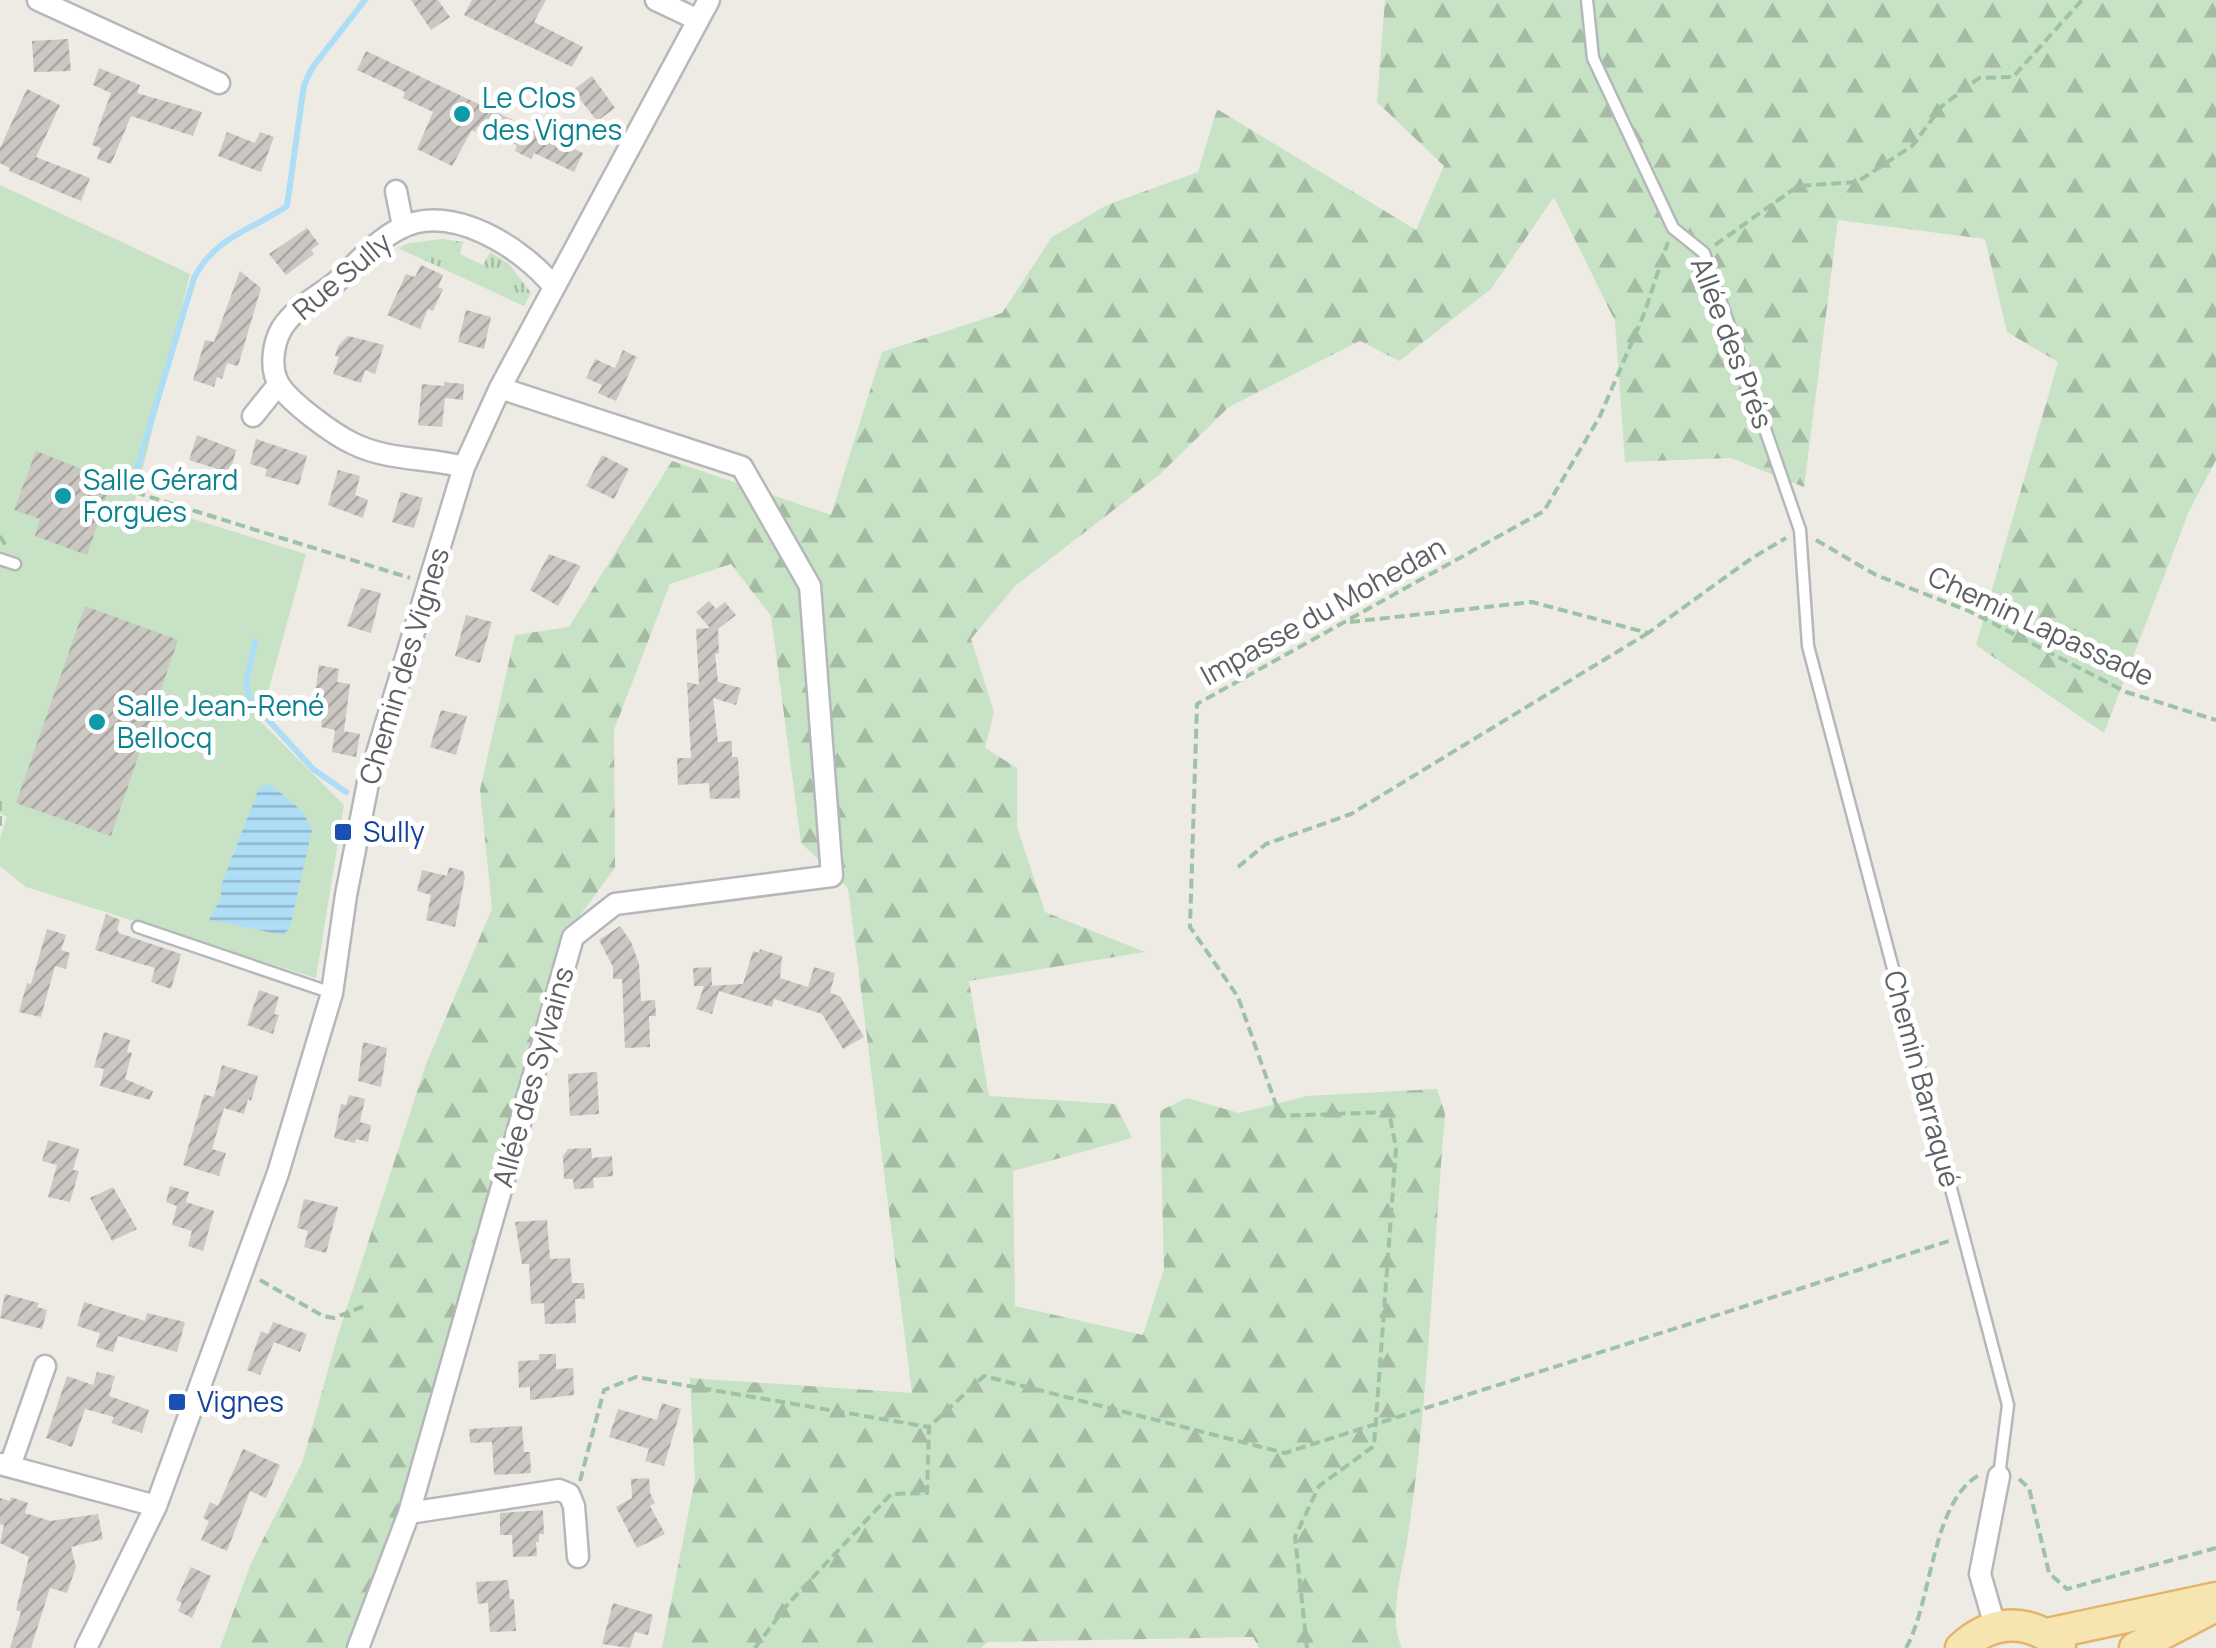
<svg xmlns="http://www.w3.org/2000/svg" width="2216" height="1648" font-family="Manrope,sans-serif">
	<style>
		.grass { fill: url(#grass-tufts) }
		.forest { fill: url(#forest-firs) }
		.green { fill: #c7e2c4 }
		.water { fill: url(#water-rules) }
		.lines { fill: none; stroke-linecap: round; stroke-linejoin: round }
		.stream { stroke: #addef6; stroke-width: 6 }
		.building { fill: url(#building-hatch) }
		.service-casing { stroke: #b5b8ba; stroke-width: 15 }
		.minor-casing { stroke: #b5b8ba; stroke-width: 25 }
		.primary-casing { stroke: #e3b469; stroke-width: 35 }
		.path { stroke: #9ec3a4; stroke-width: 4; stroke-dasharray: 10 5; stroke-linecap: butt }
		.service { stroke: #fff; stroke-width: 10 }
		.minor { stroke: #fff; stroke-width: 20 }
		.primary { stroke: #f6e4b1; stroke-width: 30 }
		.culture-dot { fill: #0f9aa8; stroke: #fff; stroke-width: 4 }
		.transit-dot { fill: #1a4fb4; stroke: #fff; stroke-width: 4 }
		.labels { text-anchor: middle; stroke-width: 10; stroke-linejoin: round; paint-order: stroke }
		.culture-label { font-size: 28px; fill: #0d838f; stroke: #fff; text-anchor: start }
		.street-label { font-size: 28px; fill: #5d6164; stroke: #fff }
		.transit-label { font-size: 28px; fill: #164399; stroke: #fff; text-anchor: start }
	</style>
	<defs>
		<pattern id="grass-tufts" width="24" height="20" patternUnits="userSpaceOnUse" patternTransform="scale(2.5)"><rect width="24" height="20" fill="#c7e2c4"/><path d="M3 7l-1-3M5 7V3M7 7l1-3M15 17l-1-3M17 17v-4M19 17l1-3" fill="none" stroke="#a5bba3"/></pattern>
		<pattern id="forest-firs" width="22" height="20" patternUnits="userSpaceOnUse" patternTransform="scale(2.5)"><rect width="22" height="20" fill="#c7e2c4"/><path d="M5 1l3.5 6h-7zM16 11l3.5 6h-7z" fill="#a5bba3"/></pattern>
		<pattern id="water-rules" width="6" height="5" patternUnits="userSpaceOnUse" patternTransform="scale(2.5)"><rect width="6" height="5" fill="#addef6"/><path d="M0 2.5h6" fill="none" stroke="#90b7cb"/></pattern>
		<pattern id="building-hatch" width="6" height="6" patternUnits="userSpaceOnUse" patternTransform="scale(2.5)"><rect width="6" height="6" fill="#cbc8c4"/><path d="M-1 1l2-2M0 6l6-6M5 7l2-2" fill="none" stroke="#a8a6a3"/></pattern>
	</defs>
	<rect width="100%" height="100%" fill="#eeebe5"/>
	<path class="grass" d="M443 239 463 242 460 254 483 265 490 252 509 264 531 293 524 306 398 248 409 243Z"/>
	<path class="forest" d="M1385 0H2216V460L2189 511 2104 733 1976 645 2058 362 2007 332 1985 239 1838 220 1804 487 1731 458 1625 462 1615 321 1554 197 1491 289 1399 361 1360 341 1229 407 1159 475 1015 586 971 639 994 712 985 748 1017 768V827L1045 912 1145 952 969 981 989 1096 1116 1104 1132 1138 1013 1171 1015 1306 1143 1335 1164 1269 1160 1111 1187 1098 1239 1113 1307 1096 1437 1089 1445 1114C1433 1254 1429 1396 1408 1535 1403 1570 1387 1616 1402 1648H1259L1253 1637 988 1642 981 1648H662L695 1479 690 1378 912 1393 848 888 801 843 771 616 731 564 670 584 614 730 615 868 558 945 401 1505 346 1648H220L251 1563 302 1463 337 1338 426 1064 492 909 480 790 515 635 569 627 672 461 831 515 882 352 1002 313 1052 237 1107 205 1198 172 1217 109 1416 230 1444 166 1377 102Z"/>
	<path class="green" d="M0 185 190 274 135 501 306 554 260 721 344 805 316 978 26 887 0 866V838L7 817 0 813Z"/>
	<path class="water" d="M270 784 303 812 312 830 290 927 283 935 209 920 221 898V886L259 788Z"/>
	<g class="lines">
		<path class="stream" d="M137 469 194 278C216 236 250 231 287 206L304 85 312 68 365 0
			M255 641 246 685 250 700 313 769 346 792"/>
	</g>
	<path class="building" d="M411 0H438L450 17 431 30Z
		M472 0H546L534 22 583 47 572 67 464 15Z
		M68 39 71 71 34 72 32 41Z
		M366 51 583 153 574 172 534 153 531 159 515 151 517 145 478 126 475 132 472 130 452 166 417 149 433 112 403 98 405 92 357 70Z
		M99 68 140 85 137 93 202 112 193 136 131 116 111 164 97 159 101 148 92 145 111 93 93 85Z
		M592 76 615 108 597 121 573 90Z
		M27 89 60 105 36 157 90 178 81 201 9 171 10 168 0 163V148Z
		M227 132 255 143 260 132 274 137 261 172 218 156Z
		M307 228 319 244 311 250 314 254 286 275 269 254Z
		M421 265 443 275 438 287 443 289 433 311 428 309 420 329 387 315 406 274 415 277Z
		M240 271 261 288 238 366 227 363 222 379 217 377 214 387 193 380 205 340 214 342Z
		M466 310 491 317 484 349 458 342Z
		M348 336 384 345 375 374 365 370 361 383 333 374 339 357 335 356 338 346Z
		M623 350 637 357 616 401 598 393 602 385 586 378 595 359 615 368Z
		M444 382 464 384 463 400 445 398 442 427 418 425 422 384 444 386Z
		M197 435 236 450 230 473 189 460Z
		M256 439 307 456 299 485 265 476 267 469 250 464Z
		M36 451 112 481 87 555 35 536 40 519 14 510Z
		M602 455 629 469 614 499 586 486Z
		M338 470 360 476 355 495 368 500 363 518 328 505Z
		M401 492 423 498 414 528 392 522Z
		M549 554 581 566 558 606 530 590Z
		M361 588 381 593 371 633 347 626Z
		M709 601 716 609 725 602 736 615 718 629 719 653 715 654 718 682 741 688 736 705 713 698 718 742 732 741V757H738L740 798 710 799 709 783 678 785 677 758H691L687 682 699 685 696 629 710 628 696 612Z
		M85 606 178 640 111 836 16 803Z
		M466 615 492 622 480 663 455 656Z
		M319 665 339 669 337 682 350 684 344 731 360 734 356 757 332 752 335 730 321 727 324 702 314 701Z
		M441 710 467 716 456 755 430 747Z
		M449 867 463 871 465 877 455 927 426 920 431 895 417 891 422 870 447 876Z
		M106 914 120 920 117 929 119 933 181 954 171 989 151 982 155 968 95 950Z
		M620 926 631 942 639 964 641 1001 655 1000 656 1016H649L650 1047 625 1048 622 979H613V967L599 940Z
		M47 929 66 935 61 950 70 953 66 969 55 966 41 1017 19 1012 27 983 31 984Z
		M760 949 782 956 780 978 808 987 814 967 835 973 830 993 840 996 864 1037 843 1049 822 1014 774 999 772 1007 719 991 712 1014 696 1009 704 986H694L693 968 711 967 712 985 708 986 743 984 753 951 759 953Z
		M259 990 279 997 274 1014 279 1015 273 1034 247 1025Z
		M104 1032 130 1040 127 1052 132 1053 125 1079 153 1091 150 1100 100 1086 104 1069 94 1067Z
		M363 1042 387 1048 381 1087 358 1081Z
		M222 1065 258 1076 251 1101 248 1099 244 1114 224 1108 212 1149 226 1153 219 1176 183 1165 204 1094 214 1097Z
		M597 1072 599 1114 570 1116 568 1074Z
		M349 1095 365 1099 360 1122 371 1125 368 1142 356 1139 355 1143 334 1138 341 1104 346 1105Z
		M48 1140 79 1149 73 1170 79 1171 70 1202 48 1197 57 1165 42 1161Z
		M591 1148 592 1158 612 1156 613 1176 593 1178 594 1188 574 1189 573 1179H564L563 1156 568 1149Z
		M170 1186 189 1192 186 1202 214 1211 203 1251 188 1246 192 1231 172 1225 177 1206 166 1202Z
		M113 1187 137 1229 112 1241 90 1198Z
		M304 1199 338 1207 326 1253 304 1247 308 1231 297 1228Z
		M547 1220 550 1259 570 1258 572 1283H584L585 1299H575L576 1323 545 1324 544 1303 531 1304 529 1264H522L515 1222Z
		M5 1294 39 1303 37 1307 47 1310 42 1329 0 1318Z
		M84 1302 145 1321 147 1313 185 1322 177 1352 118 1336 113 1352 96 1347 100 1333 77 1326Z
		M273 1322 307 1334 300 1352 274 1342 260 1375 247 1370 261 1331 268 1334Z
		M539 1354H556V1369L573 1368 574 1395 530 1400V1387L519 1388 518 1361 539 1360Z
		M97 1372 115 1376 109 1396 149 1410 142 1433 111 1423 114 1417 85 1409 72 1447 46 1438 67 1376 93 1385Z
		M662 1403 681 1409 664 1466 645 1461 649 1449 609 1437 618 1409 657 1420Z
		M522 1426 524 1452H530L531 1473 494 1475 492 1442 470 1443 469 1429Z
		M243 1449 280 1465 266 1498 250 1491 227 1551 201 1540 209 1521 203 1518 210 1502 218 1506Z
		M649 1478 650 1493 655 1503 650 1506 665 1534 637 1548 616 1507 632 1498 631 1479Z
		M11 1497 28 1503 25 1513 50 1521 98 1514 103 1539 71 1547 76 1567 67 1593 50 1588 31 1648H10L21 1612 16 1610 29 1557 0 1543 4 1525 0 1524V1498L10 1501Z
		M543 1510 544 1534H539V1542H536L537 1556 513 1557 512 1535H500V1513Z
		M191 1567 211 1576 192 1618 178 1611 182 1603 176 1600Z
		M508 1580 510 1599H514L516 1631 490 1632 488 1603 478 1604 476 1582Z
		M613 1603 653 1615 648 1635 635 1632 630 1648 602 1644Z"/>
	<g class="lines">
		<g class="service-casing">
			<path id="service" d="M1587 0 1593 58 1673 228 1704 253 1800 530 1808 646 2008 1405 1999 1476
				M0 559 15 564
				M138 927 332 993"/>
		</g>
		<g class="minor-casing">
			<path id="minor" d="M38 0 219 83
				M656 0 698 20
				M396 191 403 226
				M500 388 742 467 810 586 832 876 615 904 573 937 409 1513 559 1490 569 1494 574 1506 578 1557
				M253 416 278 385
				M464 467C427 457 387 461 352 443 333 434 291 403 280 386 269 370 273 343 282 328 295 308 317 297 335 283 356 265 374 242 399 229 450 201 523 248 554 287
				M0 1464 156 1506
				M10 1466 45 1366
				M1995 1626 1980 1574 1999 1476
				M86 1648 156 1506 278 1173 332 993 346 895 368 783 464 467 500 388 709 0
				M358 1648 409 1513"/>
		</g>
		<g class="primary-casing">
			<path id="primary" d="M2047 1634 2216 1598
				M1961 1648C1992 1619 2028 1618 2060 1645
				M2135 1648 2208 1610"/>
		</g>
		<path class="path" d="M1715 245 1798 186 1857 182 1912 146 1942 106 1979 78 2013 77 2082 0
			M121 488 410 578
			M0 536 6 546
			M1816 540 1876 575 1969 611 2126 692 2216 720
			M1350 622 1532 602 1648 633 1752 558 1786 538
			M0 801V827
			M1238 867 1266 844 1351 814 1648 633
			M260 1280 323 1316 334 1318 367 1305
			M2019 1479 2029 1488 2049 1573 2067 1589 2216 1548
			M580 1481 604 1390 636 1377 929 1427
			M755 1648 787 1605 891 1494 927 1493 929 1427 984 1376 1285 1453 1949 1241
			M1307 1648 1295 1537 1319 1486 1374 1446 1396 1148 1389 1112 1280 1116 1238 997 1190 927 1197 704 1544 511 1600 416 1644 314 1668 242
			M1906 1648C1933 1600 1931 1500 1981 1474"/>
		<use href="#service" class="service"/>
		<use href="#minor" class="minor"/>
		<use href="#primary" class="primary"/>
	</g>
	<g class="culture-dot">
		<circle cx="462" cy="114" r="10"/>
		<circle cx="63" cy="496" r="10"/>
		<circle cx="97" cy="722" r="10"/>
	</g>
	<g class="transit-dot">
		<rect x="333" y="822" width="20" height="20" rx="5"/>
		<rect x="167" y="1392" width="20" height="20" rx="5"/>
	</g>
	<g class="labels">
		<g class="culture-label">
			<text x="482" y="108">Le Clos<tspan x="482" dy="32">des Vignes</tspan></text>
			<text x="83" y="490">Salle Gérard<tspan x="83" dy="32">Forgues</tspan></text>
			<text x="117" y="716">Salle Jean-René<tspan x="117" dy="32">Bellocq</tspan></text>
		</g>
		<g class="street-label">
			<text transform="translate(342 276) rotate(-40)" y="10">Rue Sully</text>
			<text transform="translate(1732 343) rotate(69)" y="10">Allée des Prés</text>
			<text transform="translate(1323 611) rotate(-29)" y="10">Impasse du Mohedan</text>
			<text transform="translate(2041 626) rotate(25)" y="10">Chemin Lapassade</text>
			<text transform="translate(404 666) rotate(-73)" y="10">Chemin des Vignes</text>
			<text transform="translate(533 1077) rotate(-74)" y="10">Allée des Sylvains</text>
			<text transform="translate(1922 1079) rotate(75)" y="10">Chemin Barraqué</text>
		</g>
		<g class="transit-label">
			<text x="363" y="842">Sully</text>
			<text x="197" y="1412">Vignes</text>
		</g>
	</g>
</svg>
